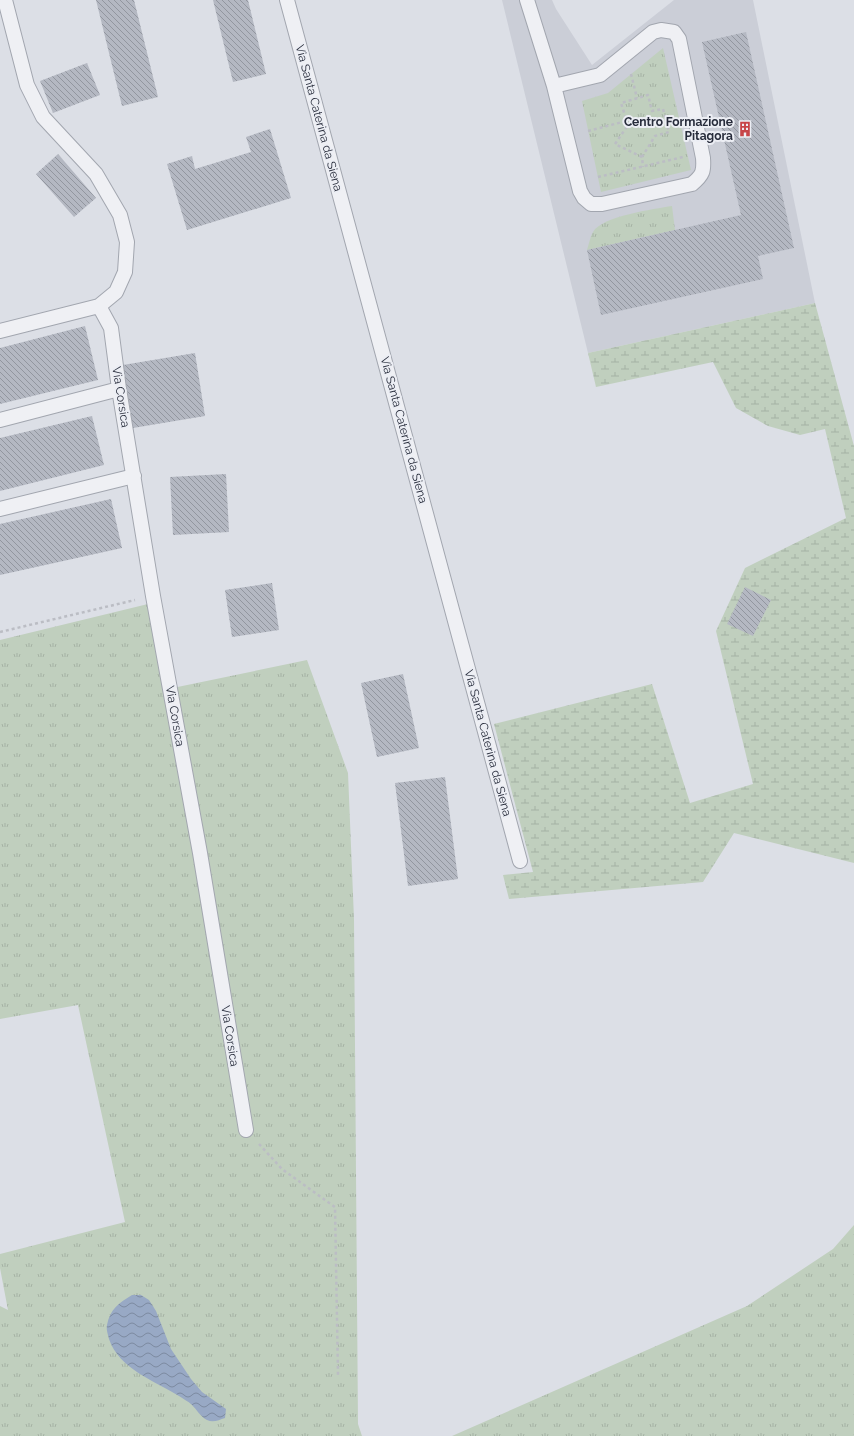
<svg xmlns="http://www.w3.org/2000/svg" width="854" height="1436" font-family="Raleway,sans-serif">
	<style>
		.built { fill: #cbced7 }
		.grass { fill: url(#grass-tufts) }
		.wetland { fill: url(#wetland-marsh) }
		.water { fill: url(#water-waves) }
		.building { fill: url(#building-back-hatch) }
		.lines { fill: none; stroke-linecap: round; stroke-linejoin: round }
		.service-casing { stroke: #a2a6af; stroke-width: 16 }
		.path { stroke: #bbbdc4; stroke-width: 2.5; stroke-dasharray: 3 3; stroke-linecap: butt }
		.service { stroke: #eff0f4; stroke-width: 14 }
		.labels { text-anchor: middle; stroke-width: 4; stroke-linejoin: round; paint-order: stroke }
		.street-label { font-size: 12px; fill: #272c3b; stroke: #eceef4 }
		.poi-label { font-size: 12px; font-weight: bold; fill: #272c3b; stroke: #eceef4; text-anchor: end }
	</style>
	<defs>
		<pattern id="grass-tufts" width="24" height="20" patternUnits="userSpaceOnUse"><rect width="24" height="20" fill="#c0cfbe"/><path d="M3 7l-1-3M5 7V3M7 7l1-3M15 17l-1-3M17 17v-4M19 17l1-3" fill="none" stroke="#a5b2a4"/></pattern>
		<pattern id="wetland-marsh" width="20" height="14" patternUnits="userSpaceOnUse"><rect width="20" height="14" fill="#c0cfbe"/><path d="M1 5h8M5 5V1M11 12h8M15 12V8" fill="none" stroke="#a5b2a4"/></pattern>
		<pattern id="water-waves" width="16" height="10" patternUnits="userSpaceOnUse"><rect width="16" height="10" fill="#98a9c5"/><path d="M0 5q4-4 8 0t8 0" fill="none" stroke="#7c8aa1"/></pattern>
		<pattern id="building-back-hatch" width="6" height="6" patternUnits="userSpaceOnUse"><rect width="6" height="6" fill="#b4b8c2"/><path d="M-1 5l2 2M0 0l6 6M5-1l2 2" fill="none" stroke="#92969f"/></pattern>
	</defs>
	<rect width="100%" height="100%" fill="#dcdfe6"/>
	<path class="built" d="M502 0H552L556 9 592 65 674 0H753L815 303 588 353Z"/>
	<path class="grass" d="M663 48 691 170 601 192 582 101 608 93Z
		M672 206 675 230 587 250C589 244 590 237 593 232 602 216 654 209 672 206Z
		M148 604 163 690 307 660 348 773 354 919 358 1424 362 1436H0V1306L8 1310 0 1268V1254L125 1222 78 1005 0 1019V640Z
		M854 1225V1436H452L747 1306 833 1249Z"/>
	<path class="wetland" d="M815 303 854 446V863L734 833 703 882 509 899 503 875 533 872 494 724 652 684 690 803 753 784 716 631 745 568 846 518 825 429 800 435 768 426 736 408 713 362 596 387 588 353Z"/>
	<path class="water" d="M132 1295H141L149 1300 156 1311 171 1349 191 1379 202 1392 226 1409 225 1418C219 1420 213 1423 207 1420 201 1417 196 1409 192 1405 188 1401 183 1399 179 1396 155 1381 119 1369 109 1339 108 1334 106 1330 107 1325 110 1309 119 1303 132 1295Z"/>
	<path class="building" d="M96 0H134L158 97 122 106Z
		M213 0H248L266 74 233 82Z
		M746 32 794 248 758 256 763 279 601 315 587 250 741 215 702 42Z
		M87 63 100 95 53 113 40 81Z
		M270 129 291 198 187 230 167 164 192 156 195 169 251 152 246 137Z
		M58 154 96 198 74 217 36 174Z
		M85 326 98 380 0 404V348Z
		M195 353 205 416 133 428 123 365Z
		M92 416 104 465 0 491V438Z
		M226 474 229 532 173 535 170 477Z
		M111 499 122 548 0 575V524Z
		M272 583 279 630 232 637 225 590Z
		M745 587 771 600 753 636 727 624Z
		M403 674 419 748 377 757 361 683Z
		M445 777 458 879 408 886 395 783Z"/>
	<g class="lines">
		<g class="service-casing">
			<path id="service" d="M287 0 520 861
				M527 0 554 86 580 191 584 198 591 204H602L692 184C703 175 704 171 703 158L679 39 674 32 661 30 653 32 600 75 554 86
				M99 306 111 328 119 389 153 596 200 853 246 1130
				M0 331 99 306 116 292 125 272 127 242 120 215 96 174 43 117 27 85 5 0
				M0 420 119 389
				M0 509 134 476"/>
		</g>
		<path class="path" d="M631 74 637 98
			M667 124 676 122
			M588 131 626 121
			M642 157 615 144 628 125 621 103 648 95 652 111 663 109 669 132 655 136 642 157 643 167
			M598 177 683 157
			M0 632 135 600
			M259 1144 282 1169 335 1207 338 1375"/>
		<use href="#service" class="service"/>
	</g>
	<defs>
		<g id="building-bare" transform="scale(1.2)"><path d="M-4-6H4V6H1V3H-1V6H-4ZM-2.5-4.3h1.7v1.8h-1.7ZM.8-4.3h1.7v1.8H.8ZM-2.5-1h1.7V.8h-1.7ZM.8-1h1.7V.8H.8Z" fill="#c74549" stroke="#eceef4" stroke-width="2.5" paint-order="stroke"/></g>
	</defs>
	<g fill-rule="evenodd">
		<use href="#building-bare" x="745" y="129"/>
	</g>
	<g class="labels">
		<g class="street-label">
			<text transform="translate(319 118) rotate(75)" y="4">Via Santa Caterina da Siena</text>
			<text transform="translate(121 397) rotate(81)" y="4">Via Corsica</text>
			<text transform="translate(404 430) rotate(75)" y="4">Via Santa Caterina da Siena</text>
			<text transform="translate(175 716) rotate(80)" y="4">Via Corsica</text>
			<text transform="translate(488 743) rotate(75)" y="4">Via Santa Caterina da Siena</text>
			<text transform="translate(230 1036) rotate(81)" y="4">Via Corsica</text>
		</g>
		<g class="poi-label">
			<text x="733" y="126">Centro Formazione<tspan x="733" dy="14">Pitagora</tspan></text>
		</g>
	</g>
</svg>
